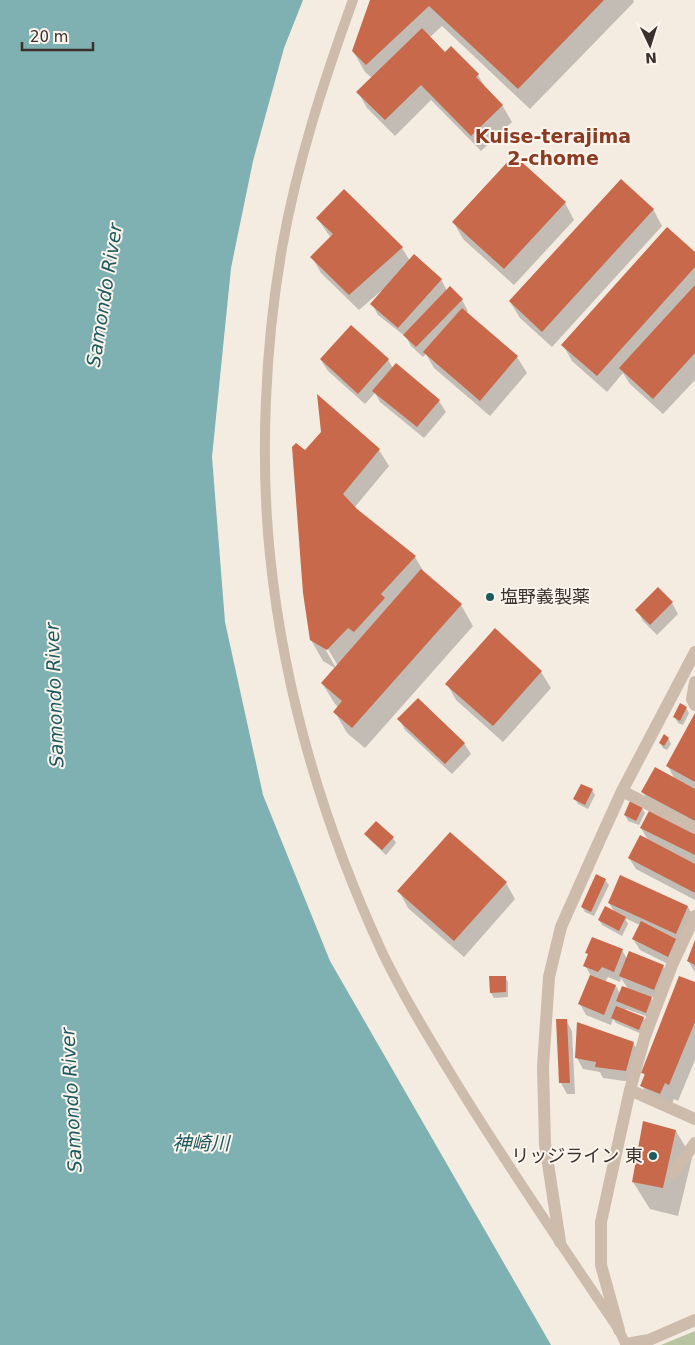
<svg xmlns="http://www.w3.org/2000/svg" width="695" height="1345" font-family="'DejaVu Sans','Noto Sans JP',sans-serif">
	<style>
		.green { fill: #b8c4a0 }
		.water { fill: #7fb0b2 }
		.shadow { fill: #0003; fill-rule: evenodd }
		.building { fill: #c8694b }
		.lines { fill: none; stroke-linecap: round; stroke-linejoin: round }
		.service { stroke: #cdbbac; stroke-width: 10 }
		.minor { stroke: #cdbbac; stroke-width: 12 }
		.poi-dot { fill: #1f5a5e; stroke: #fbf5ee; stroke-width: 2 }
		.labels { text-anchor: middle; stroke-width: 4; stroke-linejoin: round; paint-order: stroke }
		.poi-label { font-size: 18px; fill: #3b302b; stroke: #fbf5ee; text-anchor: start }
		.neighbourhood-label { font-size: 19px; font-weight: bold; fill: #8c3b22; stroke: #fbf5ee }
		.water-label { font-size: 19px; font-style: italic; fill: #1f5a5e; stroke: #fbf5ee }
	</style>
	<rect width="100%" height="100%" fill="#f4ebe1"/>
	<path class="green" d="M695 1331V1345H661Z"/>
	<path class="water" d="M0 0H303L284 48 253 161 231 268 212 457 225 622 263 795 330 961 551 1345H0Z"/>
	<path class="shadow" d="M371 0H633L634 2 530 109 442 26 430 37 445 53 478 75 486 89 502 105 512 122 481 151 431 100 395 136 367 108 358 92 372 78 365 72 353 51Z
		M565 203 574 220 514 285 463 239 454 223Z
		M653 209 662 226 552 347 520 318 510 302Z
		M317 218 402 248 410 261 441 279 447 291 462 300 468 311 466 313 517 357 527 373 490 416 434 368 426 354 423 357 411 346 406 337 378 315 372 304 382 292 381 291 359 310 321 273 312 257 331 238Z
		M695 253V380L663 414 630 384 623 373 607 392 572 361 563 345Z
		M321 360H388L393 368 439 401 446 412 424 438 380 402 375 393 365 404 328 371Z
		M318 397 379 450 389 466 354 508 415 557 425 574 461 605 473 626 365 748 347 733 335 712 338 707 335 704 322 683 335 668 323 661 311 640 306 452 322 432ZM325 644 338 666 336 668 323 645Z
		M672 603 678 614 657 635 643 621 637 610Z
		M495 630 541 672 551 688 503 742 456 700 447 684Z
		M686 708 689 713 683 725 678 723 675 717Z
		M695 716V900L636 869 629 858 649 842 641 828 652 809 643 792 675 780 668 766Z
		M399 719 464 743 471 754 452 774 405 730Z
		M668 738 671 744 667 750 663 748 660 743Z
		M592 790 595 795 588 809 578 804 575 799Z
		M642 808 645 813 639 825 628 821 625 815Z
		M366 834 393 838 396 843 386 855 369 839Z
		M621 877 688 907 694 918 674 967 640 950 633 939 640 925 625 918 628 924 622 936 602 925 599 920 615 913 609 903Z
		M605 880 609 885 594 916 585 912 582 907Z
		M506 883 515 899 464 957 408 908 399 891Z
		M695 944V972L688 961Z
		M622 950 627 959 663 966 669 977 660 1000 650 996 654 1003 649 1017 626 1009 625 1011 644 1018 647 1024 642 1034 616 1023 613 1019 611 1025 586 1015 580 1004 591 976 585 965 589 956 587 953ZM608 977 620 982 621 978 628 989 620 994 616 986 605 982Z
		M505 977 508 982V997L494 998 491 993Z
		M695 984V1060L678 1101 674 1099 669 1110 651 1102 642 1086 645 1077 643 1072Z
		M558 1020H566L572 1031 575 1094H567L561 1083Z
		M633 1043 640 1054 632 1082 603 1078 600 1072 583 1069 577 1058Z
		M676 1131 692 1158 678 1216 650 1209 633 1182Z"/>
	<path class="building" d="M370 0H604L518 89 429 6 366 65 352 51Z
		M422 28 445 52 451 46 479 74 476 77 503 105 471 136 421 85 385 120 356 92Z
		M514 155 566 202 504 269 452 222Z
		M621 179 654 209 542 332 509 301Z
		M344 189 403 247 349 295 310 257 333 234 316 218Z
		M667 227 695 252V267L597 376 561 345Z
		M414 254 442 279 398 328 370 304Z
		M695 285V353L653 399 619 368Z
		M450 286 463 299 416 347 403 335Z
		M462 308 518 356 480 401 423 352Z
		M351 325 389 359 358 394 320 359Z
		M396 363 440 400 417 427 372 391Z
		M317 394 380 449 343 494 357 509 416 556 381 594 385 598 354 632 348 628 327 650 310 640 303 593 292 447 296 443 305 450 321 432Z
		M421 569 462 604 352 728 333 712 342 701 321 683Z
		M658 587 673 602 650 625 635 610Z
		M495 628 542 671 493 726 445 684Z
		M418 698 465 743 445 764 397 719Z
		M680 703 687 707 680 721 673 717Z
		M695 713V782L666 766Z
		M664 734 669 738 664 746 659 743Z
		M655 767 695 789V821L641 792Z
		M581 784 593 789 585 805 573 799Z
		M630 801 643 807 636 821 624 815Z
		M650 809 695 832V855L640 828Z
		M376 821 394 837 382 850 364 834Z
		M450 832 507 882 454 941 397 891Z
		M640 835 695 864V893L628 858Z
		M596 874 606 879 591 912 581 907Z
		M620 875 688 906 676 934 608 903Z
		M605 906 626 917 619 931 598 920Z
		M641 921 676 939 668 957 632 939Z
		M592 937 623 949 614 972 602 967 598 972 583 966 588 954 585 953Z
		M695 940V965L687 961Z
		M629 951 664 965 654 990 619 976Z
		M590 975 616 985 604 1015 578 1004Z
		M489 976H506V992L490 993Z
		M679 976 695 982V1022L669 1085 665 1083 660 1094 640 1086 645 1074 641 1073Z
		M622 986 652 997 646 1013 616 1001Z
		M616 1006 644 1017 639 1030 611 1018Z
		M556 1019H567L570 1083H559Z
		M577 1022 634 1042 626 1071 595 1067 596 1062 575 1058Z
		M643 1121 676 1130 663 1188 632 1182Z"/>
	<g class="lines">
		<path class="service" d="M353 0C324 80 297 163 282 248 265 346 260 457 270 555 284 693 325 829 383 954 404 997 429 1038 454 1079 506 1164 563 1247 619 1330L626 1345"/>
		<path class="minor" d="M695 682 692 699 695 705
			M622 791 695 828
			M630 1090 695 1119
			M673 1173 695 1143
			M560 1242 545 1144 543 1067 549 977 561 927 593 855 622 791 695 652
			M619 1330 601 1265V1222L630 1090 645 1036 672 965 695 916
			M626 1344 649 1340 695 1320"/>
	</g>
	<g class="poi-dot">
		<circle cx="490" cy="597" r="5"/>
		<circle cx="653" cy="1156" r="5"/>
	</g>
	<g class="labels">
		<g class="poi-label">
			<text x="500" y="603">塩野義製薬</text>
			<text x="643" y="1162" text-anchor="end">リッジライン 東</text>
		</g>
		<g class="neighbourhood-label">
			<text x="553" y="143">Kuise-terajima<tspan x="553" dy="22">2-chome</tspan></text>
		</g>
		<g class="water-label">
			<text transform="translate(104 295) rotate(-81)" y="7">Samondo River</text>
			<text transform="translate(54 695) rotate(-92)" y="7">Samondo River</text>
			<text transform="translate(71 1100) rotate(-93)" y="7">Samondo River</text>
			<text x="201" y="1150">神崎川</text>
		</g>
	</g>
	<g transform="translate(650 45) rotate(176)" stroke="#fbf5ee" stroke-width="4" paint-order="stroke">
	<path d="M0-4L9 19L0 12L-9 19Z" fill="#3b302b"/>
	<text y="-8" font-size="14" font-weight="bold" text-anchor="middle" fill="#3b302b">N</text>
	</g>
	<path d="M22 42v8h71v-8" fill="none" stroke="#3b302b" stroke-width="2.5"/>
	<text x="30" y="42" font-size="15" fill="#3b302b" stroke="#fbf5ee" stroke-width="4" paint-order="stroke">20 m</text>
</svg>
